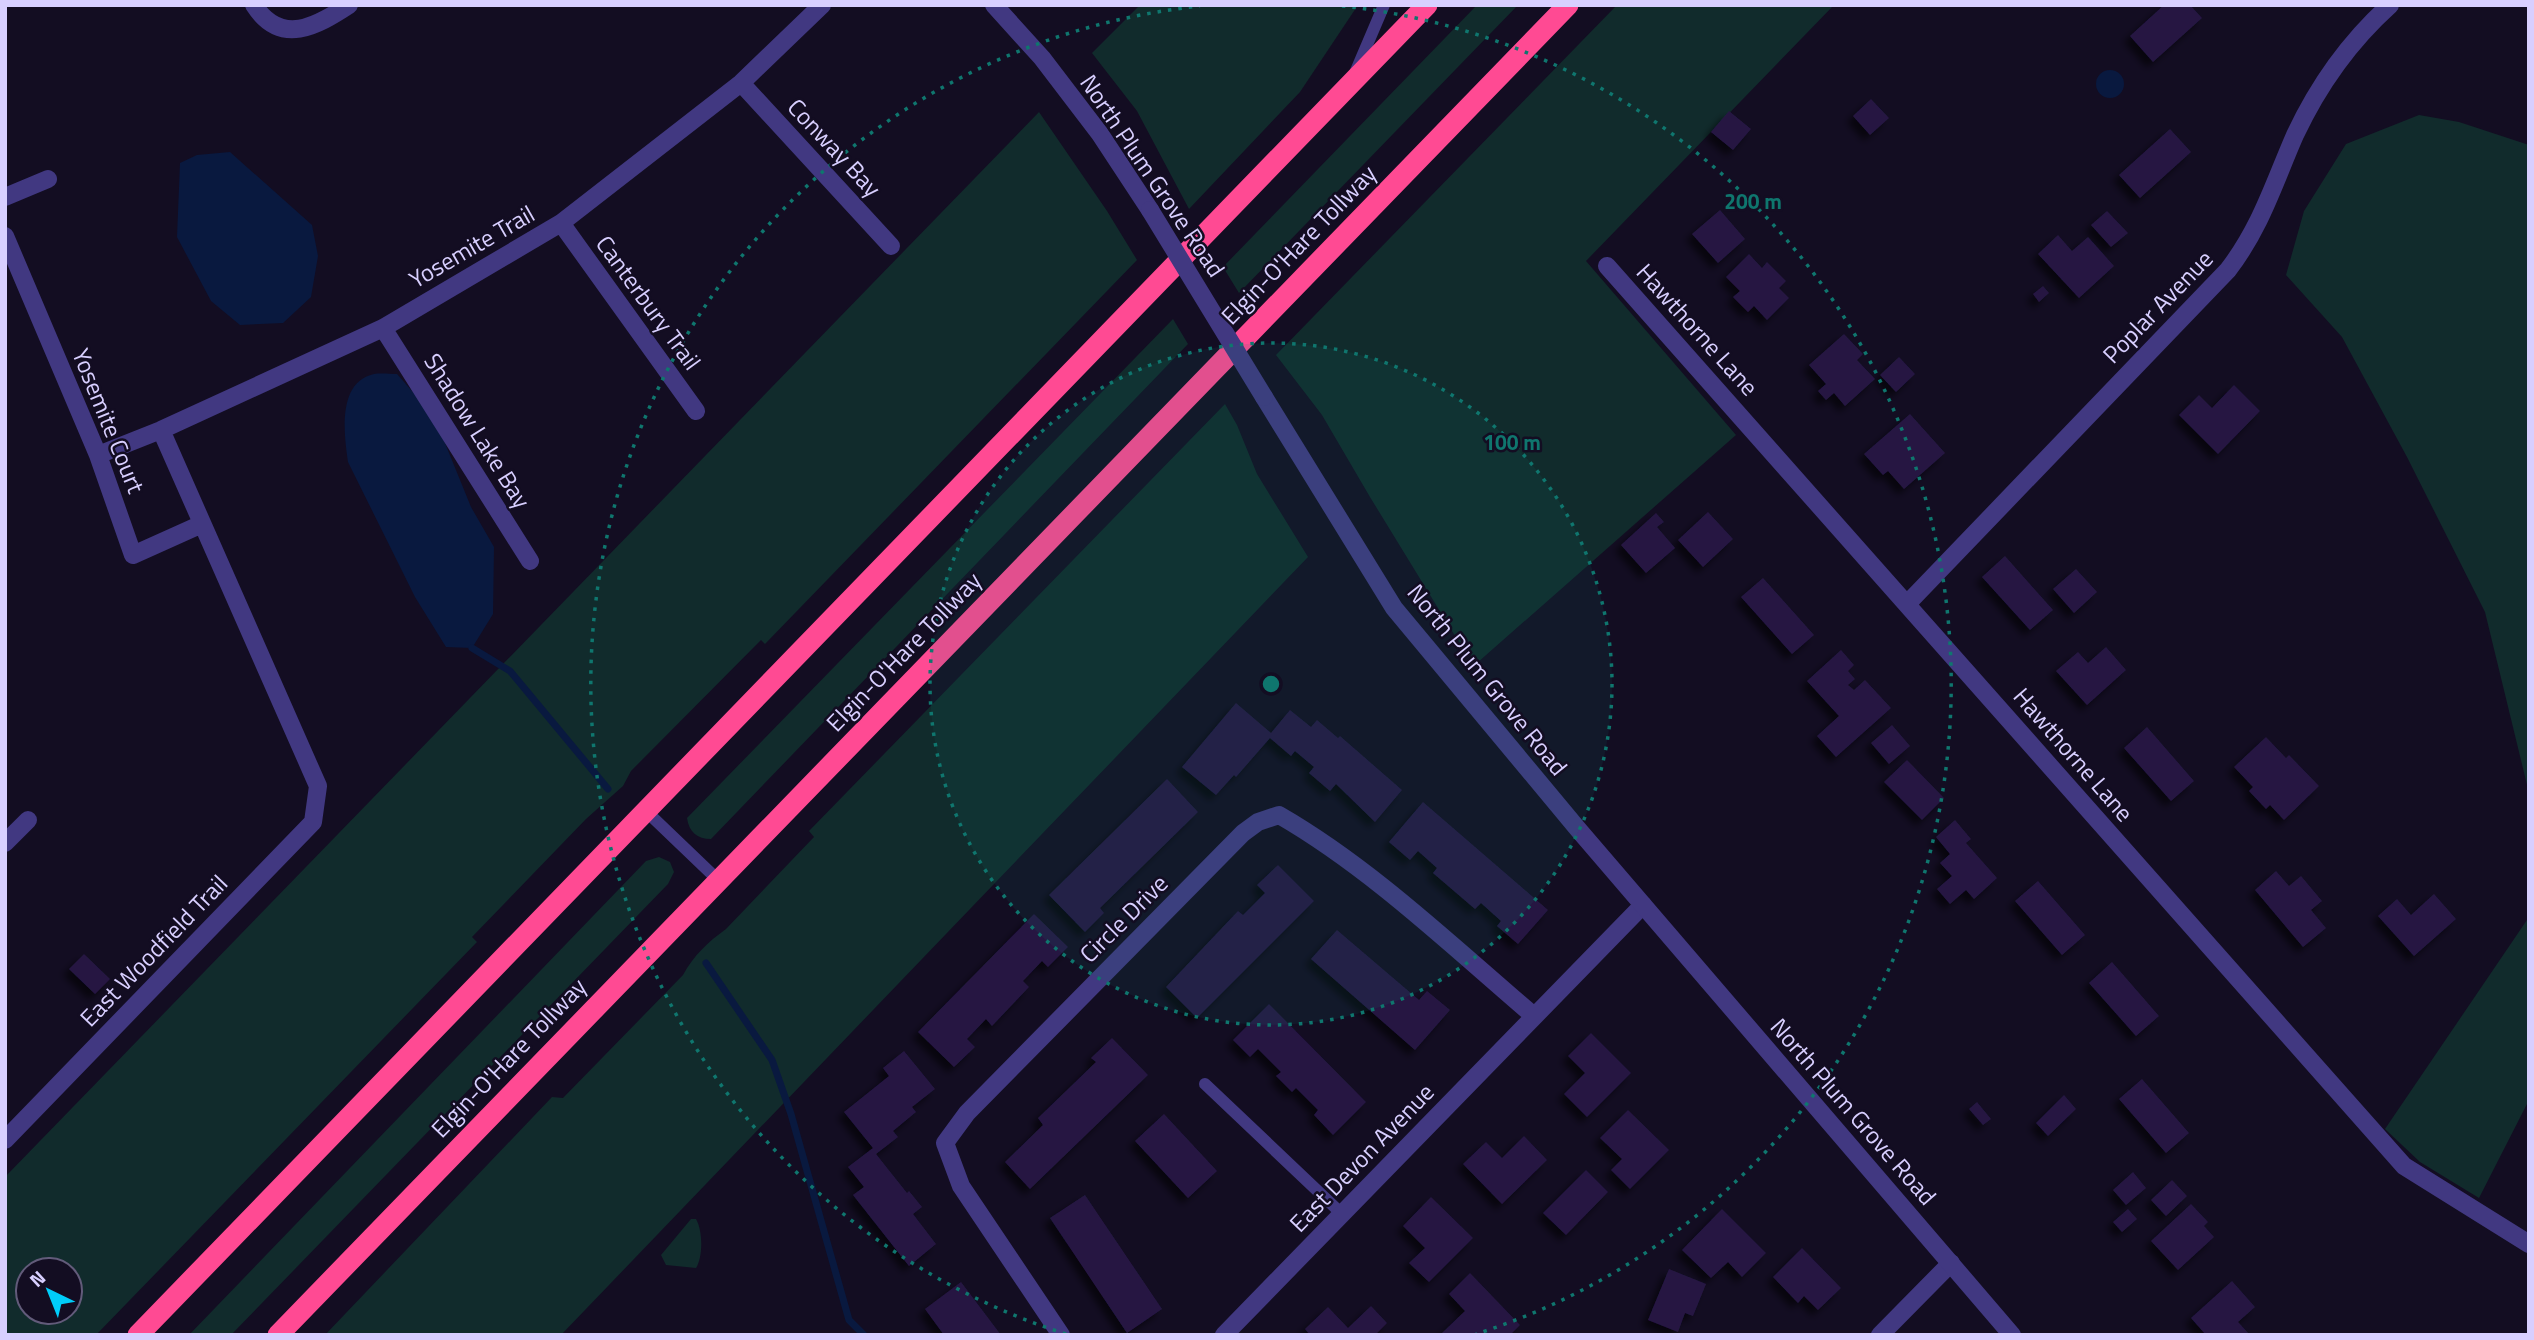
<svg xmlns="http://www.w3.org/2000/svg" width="2534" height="1340" font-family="'Titillium Web',sans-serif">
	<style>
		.green { fill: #112b2c; fill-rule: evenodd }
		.water { fill: #09193f }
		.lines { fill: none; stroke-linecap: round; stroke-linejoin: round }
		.stream { stroke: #09193f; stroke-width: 7 }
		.building { fill: #251943; filter: url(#shadow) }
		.service { stroke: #413881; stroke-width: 12 }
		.minor { stroke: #413881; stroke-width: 18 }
		.tertiary { stroke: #413881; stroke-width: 18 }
		.motorway { stroke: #ff4a93; stroke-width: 21 }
		.tertiary-bridge { stroke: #413881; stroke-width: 18 }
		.ring { fill: none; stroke: #0f766e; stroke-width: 3.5; stroke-dasharray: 3.5 7 }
		.labels { text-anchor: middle; stroke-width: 5; stroke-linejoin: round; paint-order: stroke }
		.street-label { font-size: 24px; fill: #d8cfff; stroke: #130d22 }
		.centre { fill: #0f766e; stroke: #130d22; stroke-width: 3.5 }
		.ring-label { font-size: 21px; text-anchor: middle; font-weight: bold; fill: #0f766e; stroke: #130d22; stroke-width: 5; stroke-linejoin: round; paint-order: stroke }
	</style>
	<defs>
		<filter id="shadow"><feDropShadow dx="-6" dy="6" stdDeviation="3.5" flood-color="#0009"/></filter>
	</defs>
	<rect width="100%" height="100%" fill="#130d22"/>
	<path class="green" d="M1140 5H1358L1300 92 1189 209 1137 111 1092 53Z
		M1477 5H1518L1239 293 1223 267Z
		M1617 5H1834L1586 261 1736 435 1477 663 1457 639 1370 497 1322 415 1276 355Z
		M1039 112 1107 211 1137 260 765 644 761 640 631 771 623 786 586 819 472 937 477 942 96 1335H5V1177ZM28 1270H70V1312H28Z
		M2419 115 2459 122 2529 145V793L2485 612 2407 457 2342 337 2286 275 2304 211 2346 144Z
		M1173 319 1188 344 711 839C697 839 689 832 687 818Z
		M1225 404 1237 425 1257 474 1308 557 561 1335H325L552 1097 563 1098 683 975C694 955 708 942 726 929L814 837 809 831Z
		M659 857 670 862 674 872 668 884 231 1335H189L646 861Z
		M2529 917V1100L2479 1198 2420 1162 2385 1129Z
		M691 1219H696C703 1231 703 1257 696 1268L666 1265 661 1255Z"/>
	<path class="water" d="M2096 84a14 14 0 1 1 28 0a14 14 0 1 1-28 0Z
		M230 152 312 225 318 256 311 297 283 323 240 325 211 301 177 237 180 163 197 155Z
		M397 374 434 416 471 507 494 547 493 614 472 648 446 647 415 597 348 462C344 434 337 382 374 374 381 373 390 374 397 374Z"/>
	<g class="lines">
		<path class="stream" d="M472 648 510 671 608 789
			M706 963 772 1060 791 1114 849 1320 864 1335"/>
	</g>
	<path class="building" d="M2164 5H2190L2202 18 2153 62 2130 36Z
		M1871 99 1889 118 1870 135 1853 116Z
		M1729 111 1751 129 1733 150 1711 132Z
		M2170 129 2191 152 2140 198 2119 175Z
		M1720 210 1745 239 1718 263 1692 234Z
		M2107 211 2128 233 2111 247 2091 225Z
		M2058 235 2072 251 2088 237 2114 266 2079 298 2038 254Z
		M1749 254 1762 268 1767 262 1786 281 1779 288 1789 298 1767 320 1754 306 1748 312 1733 297 1740 291 1726 277Z
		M2043 286 2049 293 2039 302 2033 294Z
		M1844 334 1863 354 1857 360 1875 379 1845 406 1834 393 1826 400 1818 391 1826 384 1809 365Z
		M1899 357 1915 374 1896 392 1880 375Z
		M2234 385 2260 411 2218 454 2179 415 2199 395 2212 408Z
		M1910 414 1945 453 1904 489 1888 471 1883 475 1864 454Z
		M1708 512 1733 539 1703 567 1678 540Z
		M1656 513 1664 522 1657 527 1675 548 1646 573 1621 545Z
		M2005 556 2053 610 2030 630 1982 577Z
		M2076 569 2097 592 2074 613 2053 589Z
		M1763 578 1814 635 1792 654 1741 597Z
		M2106 647 2126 670 2087 705 2056 671 2078 652 2088 663Z
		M1841 650 1854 665 1848 671 1855 679 1848 685 1854 690 1865 680 1891 708 1836 757 1817 736 1839 716 1807 681Z
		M1236 703 1271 733 1290 710 1311 727 1317 720 1338 738 1340 736 1402 790 1375 822 1336 784 1330 791 1309 773 1314 767 1295 751 1291 756 1270 738 1236 777 1234 775 1216 795 1182 767Z
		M1892 725 1910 746 1889 764 1871 743Z
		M2147 727 2194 781 2171 801 2124 748Z
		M2266 737 2286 758 2289 755 2319 786 2284 820 2270 805 2266 809 2249 791 2253 787 2234 767Z
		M1907 760 1944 798 1922 820 1884 782Z
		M1167 779 1198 812 1100 908 1104 913 1085 932 1049 895Z
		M1423 802 1548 910 1518 944 1497 926 1501 921 1481 903 1475 909 1433 873 1437 868 1418 851 1410 860 1389 842Z
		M1955 820 1971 839 1966 843 1997 878 1974 899 1966 890 1950 904 1937 889 1952 876 1940 863 1950 854 1936 837Z
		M1278 865 1314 901 1197 1018 1166 987 1238 911 1243 915 1265 893 1257 885Z
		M2276 871 2289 886 2301 876 2322 901 2311 910 2326 928 2303 947 2255 890Z
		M2038 881 2085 935 2062 955 2015 901Z
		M2434 894 2456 919 2414 956 2378 916 2397 899 2411 915Z
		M1034 914 1068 947 1048 967 1042 961 1023 981 1029 987 992 1026 986 1019 967 1039 975 1047 954 1067 918 1032Z
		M1337 930 1419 1000 1427 991 1450 1010 1415 1050 1311 959Z
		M84 954 110 979 95 994 69 969Z
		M2112 962 2159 1016 2136 1036 2089 983Z
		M1269 1004 1366 1102 1333 1135 1314 1115 1318 1110 1296 1088 1292 1092 1276 1076 1281 1072 1258 1049 1250 1057 1233 1040Z
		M1591 1033 1631 1073 1587 1117 1564 1094 1585 1073 1568 1056Z
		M1112 1038 1148 1075 1030 1189 1005 1162 1043 1125 1038 1118 1096 1062 1091 1058Z
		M904 1051 935 1089 912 1107 916 1112 893 1131 898 1137 876 1154 907 1193 909 1191 922 1207 913 1214 936 1244 909 1266 853 1195 864 1187 848 1167 873 1148 844 1112 889 1076 883 1068Z
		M2142 1079 2189 1133 2166 1153 2119 1099Z
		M2064 1095 2076 1109 2048 1136 2036 1123Z
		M1977 1102 1991 1119 1983 1125 1969 1109Z
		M1628 1110 1669 1150 1630 1189 1611 1170 1622 1159 1600 1138Z
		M1164 1114 1217 1171 1188 1198 1135 1141Z
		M1524 1136 1547 1160 1502 1204 1463 1164 1486 1142 1502 1158Z
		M1586 1170 1608 1192 1566 1235 1543 1213Z
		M2133 1172 2146 1188 2126 1205 2113 1190Z
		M2172 1180 2187 1196 2166 1216 2151 1200Z
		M1085 1195 1162 1309 1127 1333 1050 1218Z
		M1431 1197 1473 1238 1429 1282 1409 1263 1425 1248 1403 1226Z
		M2191 1204 2208 1222 2204 1226 2214 1237 2178 1270 2151 1241Z
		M1722 1209 1766 1253 1742 1277 1728 1262 1711 1278 1682 1250Z
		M2128 1209 2137 1219 2122 1232 2113 1222Z
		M1802 1248 1841 1288 1818 1310 1804 1296 1798 1303 1773 1277Z
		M1669 1269 1706 1284 1693 1316 1685 1313 1678 1332 1648 1320Z
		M1470 1273 1520 1325 1510 1335 1442 1333 1465 1311 1449 1294Z
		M2232 1281 2255 1307 2238 1322 2250 1335H2206L2191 1318Z
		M961 1282 1001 1335H944L925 1309Z
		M1371 1306 1387 1323 1375 1335H1310L1305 1329 1328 1307 1348 1328Z"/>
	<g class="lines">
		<path class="service" d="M1355 73 1384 5
			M647 812 718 880
			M1205 1084 1342 1214"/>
		<path class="minor" d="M254 5C281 47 317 26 349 5
			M741 83 891 246
			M5 197 48 179
			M561 223 696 411
			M5 236 98 455 133 555 202 524
			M1607 266 2404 1166 2529 1244
			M383 328 530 561
			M98 455 161 430 383 328 561 223 741 83 822 5
			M1907 604 2228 270C2261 227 2274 183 2295 135 2318 86 2350 41 2390 5
			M5 843 28 820
			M5 1140 313 822 318 786 161 430
			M1061 1335 961 1186 945 1143 967 1113 1243 833 1258 822 1279 815C1371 868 1453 947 1534 1016
			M1224 1335 1643 905
			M1880 1335 1951 1263"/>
		<path class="tertiary" d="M994 5 1042 58 1100 134 1150 210
			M1264 397 1394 608 1577 828 2012 1335"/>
		<path class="motorway" d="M138 1335 1427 5
			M278 1335 1568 5"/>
		<path class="tertiary-bridge" d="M1150 210 1264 397"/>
	</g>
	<circle cx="1271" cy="684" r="341" fill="#0f766e" fill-opacity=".12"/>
	<g class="ring">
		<circle cx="1271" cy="684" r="341"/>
		<path d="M1066 1334A682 682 0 0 1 1200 6M1342 6A682 682 0 0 1 1476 1334"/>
	</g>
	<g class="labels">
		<g class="street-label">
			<text transform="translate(834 148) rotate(47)" y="8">Conway Bay</text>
			<text transform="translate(1152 176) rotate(56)" y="8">North Plum Grove Road</text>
			<text transform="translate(1299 245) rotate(-46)" y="8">Elgin-O'Hare Tollway</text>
			<text transform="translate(472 247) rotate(-30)" y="8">Yosemite Trail</text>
			<text transform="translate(648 303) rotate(54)" y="8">Canterbury Trail</text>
			<text transform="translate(2158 307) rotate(-46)" y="8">Poplar Avenue</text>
			<text transform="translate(1697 330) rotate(48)" y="8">Hawthorne Lane</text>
			<text transform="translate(108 421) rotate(68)" y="8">Yosemite Court</text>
			<text transform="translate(477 431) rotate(58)" y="8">Shadow Lake Bay</text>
			<text transform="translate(904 652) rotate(-46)" y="8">Elgin-O'Hare Tollway</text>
			<text transform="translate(1487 680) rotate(51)" y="8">North Plum Grove Road</text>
			<text transform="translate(2073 755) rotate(49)" y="8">Hawthorne Lane</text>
			<text transform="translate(1124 919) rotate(-45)" y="8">Circle Drive</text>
			<text transform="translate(154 951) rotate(-46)" y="8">East Woodfield Trail</text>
			<text transform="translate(509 1058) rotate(-46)" y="8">Elgin-O'Hare Tollway</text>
			<text transform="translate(1853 1112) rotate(49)" y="8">North Plum Grove Road</text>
			<text transform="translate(1362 1158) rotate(-46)" y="8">East Devon Avenue</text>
		</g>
	</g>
	<circle cx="1271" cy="684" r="10" class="centre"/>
	<g class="ring-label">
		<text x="1753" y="209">200 m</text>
		<text x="1512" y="450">100 m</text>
	</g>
	<rect width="2534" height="1340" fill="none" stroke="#d8cfff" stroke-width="14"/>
	<g transform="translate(49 1291) rotate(317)"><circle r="33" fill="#130d22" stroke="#625b7a" stroke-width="2"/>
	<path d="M0-5L12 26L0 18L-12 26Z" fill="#00cdfa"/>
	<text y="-10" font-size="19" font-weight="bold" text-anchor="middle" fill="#d8cfff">N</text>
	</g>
</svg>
